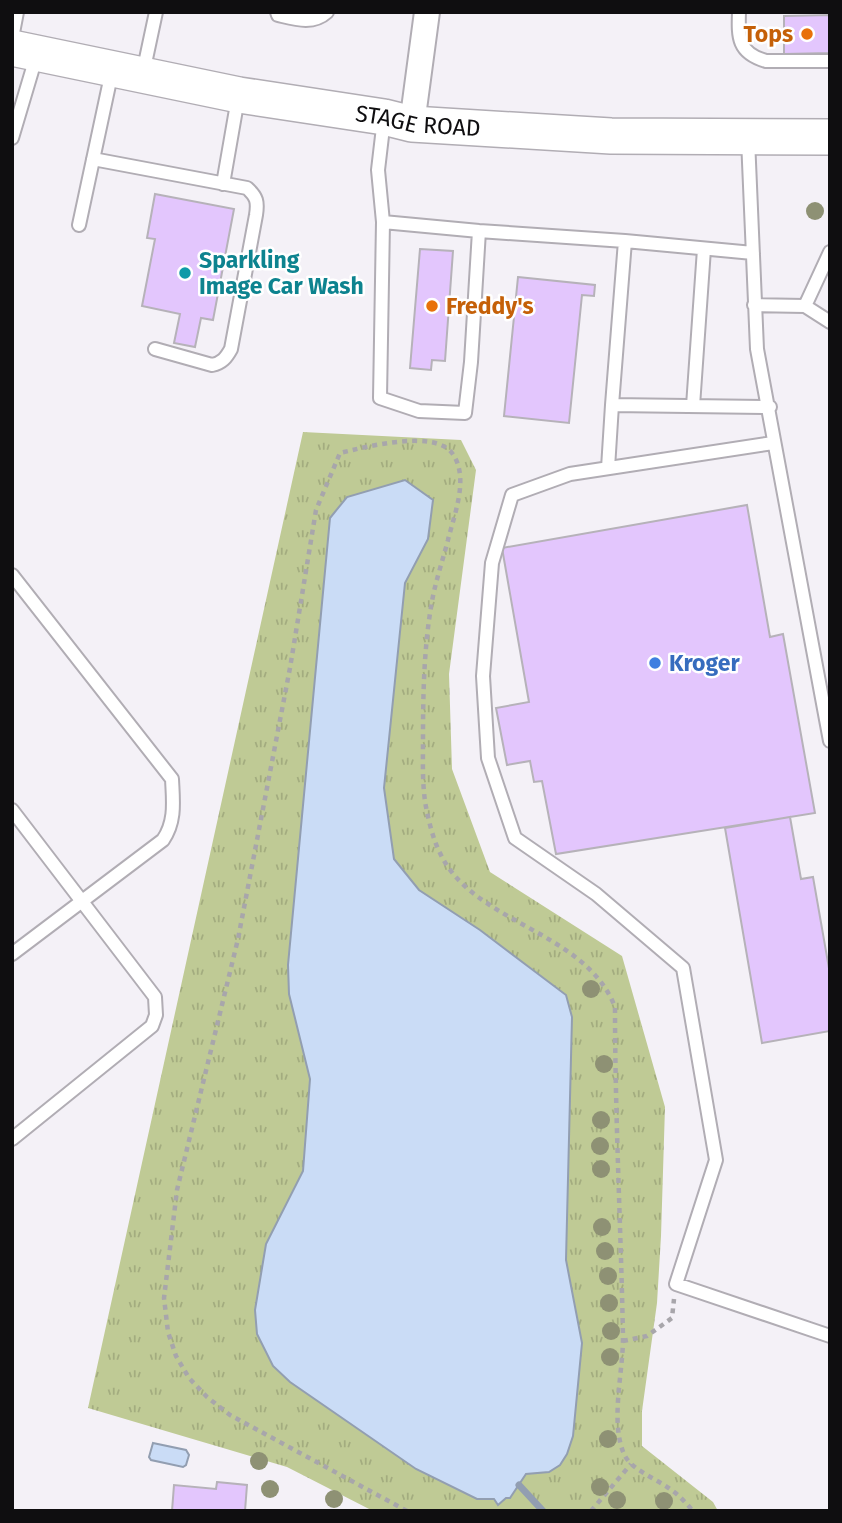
<svg xmlns="http://www.w3.org/2000/svg" width="842" height="1523" font-family="'Fira Sans',sans-serif">
	<style>
		.grass { fill: url(#grass-tufts) }
		.water { fill: #cadcf6; stroke: #929eb1; stroke-width: 2 }
		.lines { fill: none; stroke-linecap: round; stroke-linejoin: round }
		.stream { stroke: #929eb1; stroke-width: 7 }
		.building { fill: #e3c6fd; stroke: #b6b2b9; stroke-width: 2 }
		.lane-casing { stroke: #b1adb4; stroke-width: 16 }
		.street-casing { stroke: #b1adb4; stroke-width: 28 }
		.secondary-casing { stroke: #b1adb4; stroke-width: 38 }
		.path { stroke: #a8a6ab; stroke-width: 4.5; stroke-dasharray: 5 5; stroke-linecap: butt }
		.lane { stroke: #fff; stroke-width: 12 }
		.street { stroke: #fff; stroke-width: 24 }
		.secondary { stroke: #fff; stroke-width: 35 }
		.tree { fill: #8e9174 }
		.food-dot { fill: #e8710a; stroke: #fff; stroke-width: 2.5 }
		.culture-dot { fill: #0f9aa8; stroke: #fff; stroke-width: 2.5 }
		.shop-dot { fill: #3f7fe0; stroke: #fff; stroke-width: 2.5 }
		.labels { text-anchor: middle; stroke-width: 5; stroke-linejoin: round; paint-order: stroke }
		.food-label { font-size: 23px; font-weight: bold; fill: #c56008; stroke: #fff; text-anchor: end }
		.street-label { font-size: 23px; fill: #0f0e10; stroke: #fff }
		.culture-label { font-size: 23px; font-weight: bold; fill: #0d838f; stroke: #fff; text-anchor: start }
		.shop-label { font-size: 23px; font-weight: bold; fill: #366cbe; stroke: #fff; text-anchor: start }
	</style>
	<defs>
		<pattern id="grass-tufts" width="24" height="20" patternUnits="userSpaceOnUse" patternTransform="scale(1.75)"><rect width="24" height="20" fill="#bfca95"/><path d="M3 7l-1-3M5 7V3M7 7l1-3M15 17l-1-3M17 17v-4M19 17l1-3" fill="none" stroke="#a3ac7f"/></pattern>
	</defs>
	<rect width="100%" height="100%" fill="#f4f1f7"/>
	<path class="grass" d="M303 432 461 440 476 470 449 674 452 769 490 872 622 956 665 1107 661 1236 657 1303 642 1411V1446L713 1502 718 1511H373L287 1467 88 1408Z"/>
	<path class="water" d="M405 480 433 500 428 539 405 583 384 788 394 859 419 890 480 930 566 995 572 1017 566 1260 582 1343 573 1436 567 1454 560 1465 549 1472 526 1474 510 1498H506L498 1505 494 1499H477L416 1469 290 1382 273 1366 257 1334 255 1310 266 1244 303 1171 310 1079 289 994 288 965 330 518 347 497Z
		M153 1443 186 1450 189 1455 186 1465 183 1467 151 1460 149 1457Z"/>
	<g class="lines">
		<path class="stream" d="M519 1485 543 1511"/>
	</g>
	<path class="building" d="M830 15V53L784 54V16Z
		M155 194 234 209 213 320 201 318 195 347 174 343 180 314 142 306 155 239 147 238Z
		M420 249 453 251 445 361 432 360 431 370 410 368Z
		M518 277 595 285 594 296 582 295 569 423 504 416Z
		M747 505 770 637 783 634 815 813 556 854 542 781 534 782 530 761 507 765 496 708 529 702 502 548Z
		M790 817 801 879 813 877 830 974V1031L762 1043 725 828Z
		M217 1482 247 1485 245 1511H172L174 1485 216 1489Z"/>
	<g class="lines">
		<g class="lane-casing">
			<path id="lane" d="M277 12 278 15C295 19 313 25 327 12
				M739 12C738 38 738 53 766 61H830
				M12 38 17 12
				M143 73 156 12
				M384 119 378 170 383 222 380 398 419 411 465 413 471 362 479 231
				M12 138 37 54
				M748 139 757 349 830 741
				M93 159 247 188C257 197 258 202 256 215L231 349C226 358 222 363 212 365L155 349
				M223 184 238 98
				M383 222 479 231 625 241
				M79 225 112 71
				M754 305 805 306 830 252
				M805 306 830 322
				M612 405 625 241 753 253
				M693 406 704 249
				M773 443 570 474 512 495 492 563 483 676 488 758 515 838 596 894 683 968 716 1160 676 1284 830 1336
				M608 468 612 405 770 407
				M12 575 172 779C173 801 176 821 163 840L12 954
				M12 810 155 997 156 1015 152 1026 12 1139"/>
		</g>
		<g class="street-casing">
			<path id="street" d="M412 124 427 12"/>
		</g>
		<g class="secondary-casing">
			<g id="secondary">
				<path id="s1" d="M12 48 239 95 384 117 412 124 611 136 830 137"/>
			</g>
		</g>
		<path class="path" d="M623 1341 647 1336 672 1318 674 1299
			M407 1511 230 1415 207 1397 189 1378 176 1356 168 1332 164 1298 177 1190 238 939 290 668 316 510 340 453C365 447 434 429 452 453 470 477 454 515 448 540 443 559 437 577 433 596 424 642 423 692 423 739 423 762 422 785 426 807 429 822 433 839 440 853 473 924 585 930 615 1007 615 1118 621 1228 623 1338 623 1373 610 1422 624 1454 631 1470 657 1479 670 1489 679 1495 686 1503 693 1511
			M591 1511 631 1464"/>
		<use href="#lane" class="lane"/>
		<use href="#street" class="street"/>
		<use href="#secondary" class="secondary"/>
	</g>
	<g class="tree">
		<circle cx="815" cy="211" r="9"/>
		<circle cx="591" cy="989" r="9"/>
		<circle cx="604" cy="1064" r="9"/>
		<circle cx="601" cy="1120" r="9"/>
		<circle cx="600" cy="1146" r="9"/>
		<circle cx="601" cy="1169" r="9"/>
		<circle cx="602" cy="1227" r="9"/>
		<circle cx="605" cy="1251" r="9"/>
		<circle cx="608" cy="1276" r="9"/>
		<circle cx="609" cy="1303" r="9"/>
		<circle cx="611" cy="1331" r="9"/>
		<circle cx="610" cy="1357" r="9"/>
		<circle cx="608" cy="1439" r="9"/>
		<circle cx="259" cy="1461" r="9"/>
		<circle cx="600" cy="1487" r="9"/>
		<circle cx="270" cy="1489" r="9"/>
		<circle cx="334" cy="1499" r="9"/>
		<circle cx="617" cy="1500" r="9"/>
		<circle cx="664" cy="1501" r="9"/>
	</g>
	<g class="food-dot">
		<circle cx="807" cy="34" r="7"/>
		<circle cx="432" cy="306" r="7"/>
	</g>
	<circle class="culture-dot" cx="185" cy="273" r="7"/>
	<circle class="shop-dot" cx="655" cy="663" r="7"/>
	<g class="labels">
		<g class="food-label">
			<text x="793" y="42">Tops</text>
			<text x="446" y="314" text-anchor="start">Freddy's</text>
		</g>
		<g class="street-label">
			<text dy="8" stroke="none"><textPath href="#s1" startOffset="413">STAGE ROAD</textPath></text>
		</g>
		<g class="culture-label">
			<text x="199" y="268">Sparkling<tspan x="199" dy="26">Image Car Wash</tspan></text>
		</g>
		<g class="shop-label">
			<text x="669" y="671">Kroger</text>
		</g>
	</g>
	<rect width="842" height="1523" fill="none" stroke="#0f0e10" stroke-width="28"/>
</svg>
